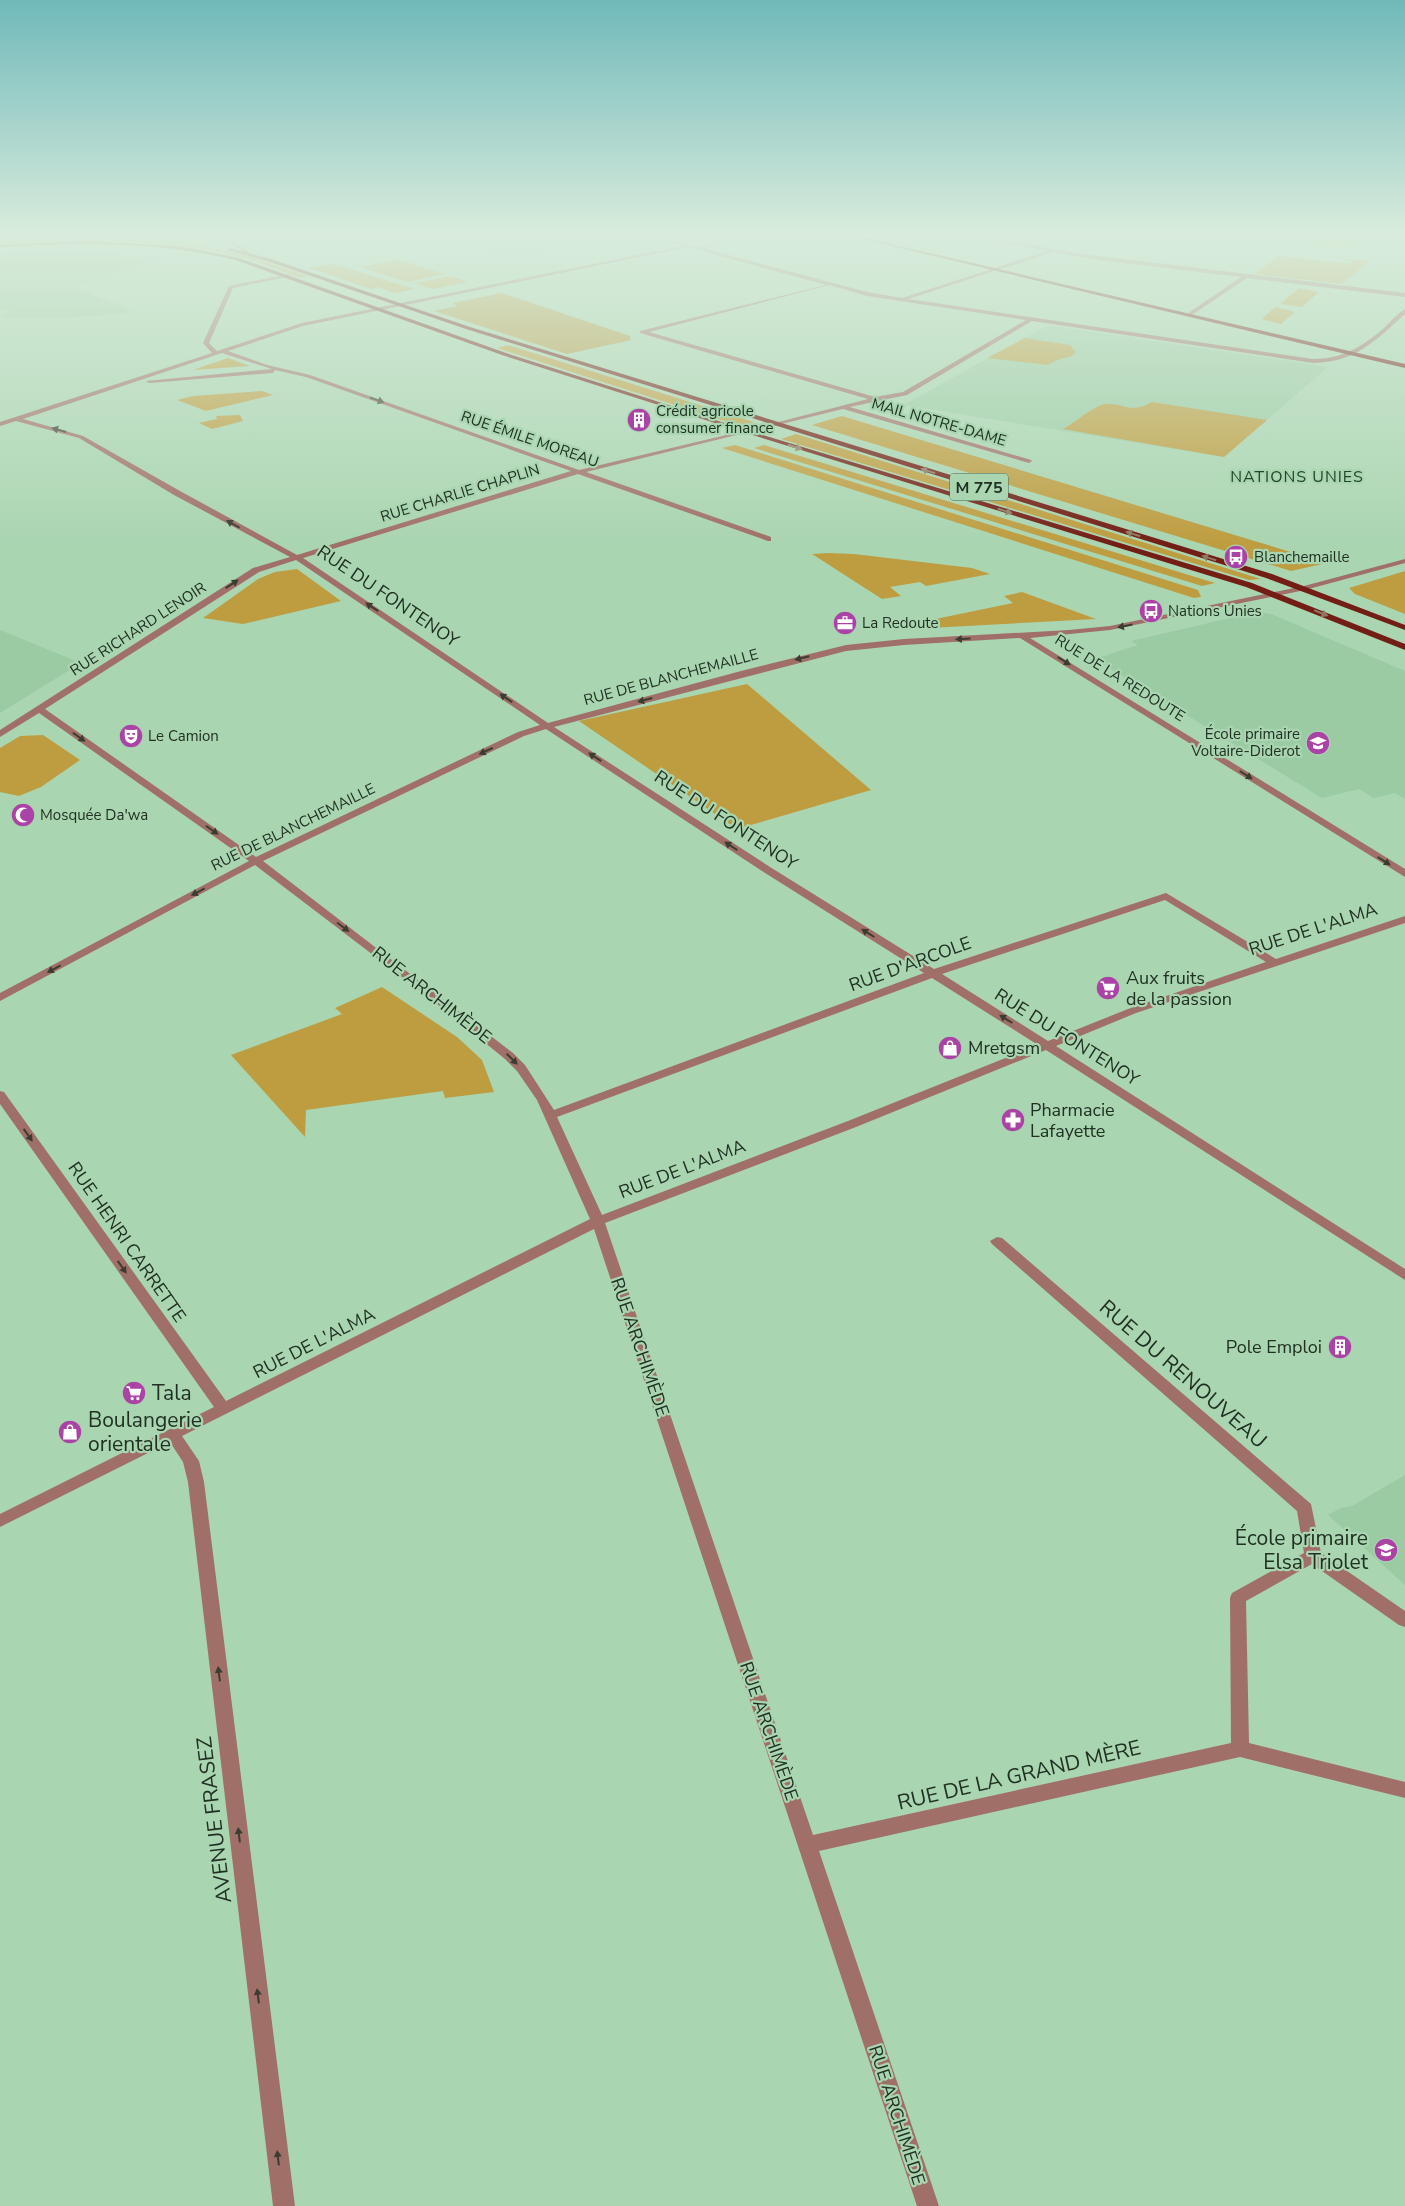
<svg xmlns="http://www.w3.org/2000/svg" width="1405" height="2206" font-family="'Nunito Sans',sans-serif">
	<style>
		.built { fill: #9acba3 }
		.green { fill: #be9d40 }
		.forest { fill: #b7983f }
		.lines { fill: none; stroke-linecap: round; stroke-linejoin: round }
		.minor { fill: #a06f67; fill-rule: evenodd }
		.major { fill: #731e15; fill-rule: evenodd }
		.oneway { fill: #3a3d31 }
		.oneway2 { fill: #8e7a63 }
		.labels { text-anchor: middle; stroke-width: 4.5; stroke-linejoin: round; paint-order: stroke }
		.far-poi-label { font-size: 15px; fill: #203123; stroke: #aad5b1; text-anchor: start }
		.far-street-label { font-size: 15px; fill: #203123; stroke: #aad5b1 }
		.far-quarter-label { font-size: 16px; letter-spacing: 1px; fill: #21472a; stroke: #aad5b1 }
		.shield { fill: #aad5b1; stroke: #49624e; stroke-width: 1 }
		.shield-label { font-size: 16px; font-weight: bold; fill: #203123 }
		.street-label { font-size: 18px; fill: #203123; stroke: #aad5b1 }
		.poi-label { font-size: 18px; fill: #203123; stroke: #aad5b1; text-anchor: start }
		.near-street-label { font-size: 21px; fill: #203123; stroke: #aad5b1 }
		.near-poi-label { font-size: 21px; fill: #203123; stroke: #aad5b1; text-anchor: start }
	</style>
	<rect width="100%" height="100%" fill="#aad5b1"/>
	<path class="built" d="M383 236H537L554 242H551L547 249 549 250 530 254 495 253 437 237 382 248 372 245 388 242 375 237Z
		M90 252 166 257 74 287 129 310 128 312 122 314 61 318 0 317 11 311 0 310V254Z
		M1053 326 1328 367 1224 457 904 405 1044 327Z
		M1256 612 1271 614 1405 671V799L1395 793 1374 798 1359 789 1322 798 1095 659 1138 645 1131 641Z
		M0 630 81 663 0 713Z
		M1405 1475V1585L1328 1515 1341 1508 1352 1506Z"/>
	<path class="green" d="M1363 236 1343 244 1336 245 1290 237Z
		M100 239C141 240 182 242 223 250 252 256 280 267 308 276L301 278C278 270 255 260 232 255 156 236 77 241 0 244V243Z
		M1279 256 1350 264 1353 262 1342 259 1369 261 1342 284 1255 274Z
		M398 260 445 274 407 282 360 267Z
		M333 264 415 289 394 293 378 287 371 289 310 268Z
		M451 276 468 282 432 289 415 283Z
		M1299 288 1319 292 1302 307 1280 304Z
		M1276 307 1295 312 1281 324 1261 319Z
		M1025 338 1070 345 1076 352 1072 356 1057 360 1048 365 987 358Z
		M508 345 754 422 740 426 497 348Z
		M228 358 250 366 193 370Z
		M262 391 273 395 206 411 177 400 193 396Z
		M1152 402 1267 420 1224 457 1063 429C1073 424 1095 405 1105 404 1123 402 1130 415 1152 402Z
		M240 415 243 421 212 429 199 423 217 419 216 416Z
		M842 416 1327 563 1291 571 812 425Z
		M796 434 1261 579 1249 580 781 439Z
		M735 445 1198 590 1201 597 1194 598 722 448Z
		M764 445 1215 583 1202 586 754 448Z
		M828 553 854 554 972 568 990 574 926 586 920 582 890 587 901 596 882 599 812 554Z
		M297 569 341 601 243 624 203 618 258 579 275 572Z
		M1405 571V614L1355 594 1349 588Z
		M1022 592 1096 619 929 628 921 622 1013 603 1004 596Z
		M747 684 871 790 737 829 579 721Z
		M43 735 80 760 41 787 19 796 0 792V748L20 736Z
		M382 987 457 1037 482 1060 494 1092 445 1098 443 1091 306 1110 305 1137 231 1055 342 1014 335 1008Z"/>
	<path class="forest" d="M502 293 630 336 631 340 567 354 434 311 457 306 453 303Z"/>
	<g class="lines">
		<path class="minor" d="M134 236C166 236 227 227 249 253L245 254 236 246 215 240 121 238Z
			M649 236C665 236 680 245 696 246 710 247 727 236 742 236L702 248 867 292 902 298 1047 251 968 236H979L1090 255 1405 293V297L1247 278 1189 317 1187 314 1241 277 1090 259 1054 252 908 299 1313 359C1342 359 1362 347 1384 328 1391 321 1397 314 1405 309V314C1375 341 1356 362 1313 363L1032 321 907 395 850 407 1031 460 1032 461 1029 463 843 409 586 472 771 537V541H768L578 474 303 558 548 723 741 671 846 645 904 639 1069 630 1110 626 1304 586 1405 559V563L1305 590 1110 630 1030 638 1405 869V877L1020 638 904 645 846 651 554 727 770 867 934 969 1166 893 1276 959 1405 916V923L1136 1013 1056 1046 1405 1269V1280L1046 1050 856 1127 605 1223 813 1835 1231 1743 1230 1598 1232 1593 1304 1553 1297 1511 992 1244 990 1241 997 1237 1002 1238 1311 1504 1321 1553 1405 1611V1627L1399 1625 1312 1564 1246 1601 1249 1743 1405 1782V1798L1240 1757 819 1851 939 2206H917L594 1229 182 1436 199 1461 204 1482 295 2206H273L188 1482 183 1462 170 1442 0 1527V1514L214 1407 0 1104V1091L4 1092 226 1401 590 1219 537 1100 517 1071 505 1059 431 999 255 865 0 1001V993L249 861 39 713 0 737V730L253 568 290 557 174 495 79 438 16 421 0 426V422L212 353 203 343 229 286 288 274 291 276 233 288 209 343 217 351 302 323 683 246ZM688 247 826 285 640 331V333L868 399 747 430 579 470 310 375 267 365 228 351 303 326ZM829 285 867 296 1026 320 903 392 875 397 649 332ZM222 353 272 369 146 381 149 383 273 373 275 370 306 377 571 471 297 555 180 491 83 436 23 419ZM296 560 540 725 518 732 256 857 45 709 259 572ZM546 729 762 871 924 973 554 1110 525 1065 513 1053 263 861 524 736ZM1165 900 1266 962 1128 1009 1048 1041 942 974ZM932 978 1038 1045 848 1121 602 1215 557 1117Z"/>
		<path class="major" d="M849 236H857L1405 364V368Z
			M89 241 179 246 239 258 506 353 750 431 1252 583 1405 644V650L1246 587 746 433 502 355 235 260C157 241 80 243 0 247V245Z
			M229 248 271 259 470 327 1272 574 1405 625V630L1266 578 466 329 267 261 227 250Z"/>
	</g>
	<defs><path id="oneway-solid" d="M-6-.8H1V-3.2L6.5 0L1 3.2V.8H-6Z" transform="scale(1.25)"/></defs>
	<g class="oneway">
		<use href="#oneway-solid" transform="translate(377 400) rotate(19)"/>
		<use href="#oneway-solid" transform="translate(59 430) rotate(-164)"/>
		<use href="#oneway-solid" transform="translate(233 524) rotate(-151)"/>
		<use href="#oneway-solid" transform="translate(232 584) rotate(-33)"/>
		<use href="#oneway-solid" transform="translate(372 607) rotate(-146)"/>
		<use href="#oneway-solid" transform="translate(1125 626) rotate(169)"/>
		<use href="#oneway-solid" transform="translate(963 639) rotate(177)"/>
		<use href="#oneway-solid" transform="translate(802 658) rotate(166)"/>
		<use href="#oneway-solid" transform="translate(1064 661) rotate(32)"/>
		<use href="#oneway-solid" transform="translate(506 698) rotate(-146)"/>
		<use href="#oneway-solid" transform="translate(645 700) rotate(165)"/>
		<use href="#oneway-solid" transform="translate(79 737) rotate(35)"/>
		<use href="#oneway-solid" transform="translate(486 751) rotate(155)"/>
		<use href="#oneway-solid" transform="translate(595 757) rotate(-147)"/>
		<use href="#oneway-solid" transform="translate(1246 775) rotate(32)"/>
		<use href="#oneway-solid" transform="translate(212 830) rotate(35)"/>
		<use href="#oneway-solid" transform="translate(731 846) rotate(-147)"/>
		<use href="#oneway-solid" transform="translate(1384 861) rotate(32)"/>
		<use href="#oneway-solid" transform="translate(198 892) rotate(152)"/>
		<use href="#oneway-solid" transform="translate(343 927) rotate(37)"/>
		<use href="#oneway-solid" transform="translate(868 933) rotate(-148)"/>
		<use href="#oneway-solid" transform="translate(54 969) rotate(152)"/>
		<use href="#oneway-solid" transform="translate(1006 1019) rotate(-148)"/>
		<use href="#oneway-solid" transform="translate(512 1059) rotate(45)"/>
		<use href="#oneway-solid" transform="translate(28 1135) rotate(55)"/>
		<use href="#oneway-solid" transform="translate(122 1267) rotate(55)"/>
		<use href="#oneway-solid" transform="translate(219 1674) rotate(-97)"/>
		<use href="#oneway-solid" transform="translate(239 1835) rotate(-97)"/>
		<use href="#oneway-solid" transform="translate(258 1996) rotate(-97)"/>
		<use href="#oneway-solid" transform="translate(278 2158) rotate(-97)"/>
	</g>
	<g class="oneway2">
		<use href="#oneway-solid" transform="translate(795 447) rotate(17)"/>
		<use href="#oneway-solid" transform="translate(928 471) rotate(-163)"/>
		<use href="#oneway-solid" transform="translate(1005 511) rotate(17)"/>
		<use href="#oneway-solid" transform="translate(1133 534) rotate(-163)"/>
		<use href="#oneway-solid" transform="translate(1209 558) rotate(-163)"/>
		<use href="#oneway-solid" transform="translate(1321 613) rotate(22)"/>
	</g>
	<linearGradient id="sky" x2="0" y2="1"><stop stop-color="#70b9ba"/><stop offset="0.43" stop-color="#d9ecdc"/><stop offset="1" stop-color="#d9ecdc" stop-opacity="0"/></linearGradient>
	<rect width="1405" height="545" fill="url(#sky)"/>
	<defs>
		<g id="building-disc" transform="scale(1.25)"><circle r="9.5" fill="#ab43a6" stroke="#aad5b1"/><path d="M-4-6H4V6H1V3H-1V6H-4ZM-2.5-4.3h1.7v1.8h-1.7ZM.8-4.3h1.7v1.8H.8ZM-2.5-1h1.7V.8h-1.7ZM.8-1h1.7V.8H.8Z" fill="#fff"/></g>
		<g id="bus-disc" transform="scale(1.25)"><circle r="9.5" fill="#ab43a6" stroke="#aad5b1"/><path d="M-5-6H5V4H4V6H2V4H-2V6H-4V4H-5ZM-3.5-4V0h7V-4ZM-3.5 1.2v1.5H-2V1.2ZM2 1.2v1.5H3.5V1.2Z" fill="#fff"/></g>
		<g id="office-disc" transform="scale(1.25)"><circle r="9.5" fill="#ab43a6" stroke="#aad5b1"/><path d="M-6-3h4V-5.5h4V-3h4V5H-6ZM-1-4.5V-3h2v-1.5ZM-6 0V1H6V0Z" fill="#fff"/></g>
		<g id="theatre-disc" transform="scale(1.25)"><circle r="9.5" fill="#ab43a6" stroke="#aad5b1"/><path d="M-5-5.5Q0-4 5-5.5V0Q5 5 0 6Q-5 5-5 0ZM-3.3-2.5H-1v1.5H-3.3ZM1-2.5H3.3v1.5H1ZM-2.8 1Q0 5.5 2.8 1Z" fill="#fff"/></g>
		<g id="school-disc" transform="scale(1.25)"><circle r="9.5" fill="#ab43a6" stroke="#aad5b1"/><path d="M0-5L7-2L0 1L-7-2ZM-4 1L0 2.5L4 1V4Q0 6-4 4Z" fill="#fff"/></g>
		<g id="mosque-disc" transform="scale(1.25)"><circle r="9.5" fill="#ab43a6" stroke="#aad5b1"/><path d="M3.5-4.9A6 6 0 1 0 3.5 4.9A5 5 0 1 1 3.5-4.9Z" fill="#fff"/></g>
		<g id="supermarket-disc" transform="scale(1.25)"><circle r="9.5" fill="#ab43a6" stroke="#aad5b1"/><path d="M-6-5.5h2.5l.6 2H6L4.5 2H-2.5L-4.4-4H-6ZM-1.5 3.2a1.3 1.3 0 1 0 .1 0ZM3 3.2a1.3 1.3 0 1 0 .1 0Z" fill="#fff"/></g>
		<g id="shop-disc" transform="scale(1.25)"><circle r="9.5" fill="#ab43a6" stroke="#aad5b1"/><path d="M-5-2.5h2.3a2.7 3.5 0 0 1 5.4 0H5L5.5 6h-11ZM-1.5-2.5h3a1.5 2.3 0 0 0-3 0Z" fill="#fff"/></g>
		<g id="pharmacy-disc" transform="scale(1.25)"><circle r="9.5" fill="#ab43a6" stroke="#aad5b1"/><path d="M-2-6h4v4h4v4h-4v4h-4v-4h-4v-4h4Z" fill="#fff"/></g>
	</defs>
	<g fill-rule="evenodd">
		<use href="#building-disc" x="639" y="420"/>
		<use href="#bus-disc" x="1236" y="557"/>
		<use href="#bus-disc" x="1151" y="611"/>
		<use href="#office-disc" x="845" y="623"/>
		<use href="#theatre-disc" x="131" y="736"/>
		<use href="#school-disc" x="1318" y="743"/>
		<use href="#mosque-disc" x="23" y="815"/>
		<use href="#supermarket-disc" x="1108" y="988"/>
		<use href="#shop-disc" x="950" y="1048"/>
		<use href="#pharmacy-disc" x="1013" y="1120"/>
		<use href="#building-disc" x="1340" y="1347"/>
		<use href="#supermarket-disc" x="134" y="1393"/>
		<use href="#shop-disc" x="70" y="1432"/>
		<use href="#school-disc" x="1386" y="1550"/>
	</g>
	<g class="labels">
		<g class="far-poi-label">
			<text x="656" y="416">Crédit agricole<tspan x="656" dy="17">consumer finance</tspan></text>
			<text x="1254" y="562">Blanchemaille</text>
			<text x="1168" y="616">Nations Unies</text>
			<text x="862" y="628">La Redoute</text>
			<text x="1300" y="739" text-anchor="end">École primaire<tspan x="1300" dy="17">Voltaire-Diderot</tspan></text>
			<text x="148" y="741">Le Camion</text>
			<text x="40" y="820">Mosquée Da'wa</text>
		</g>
		<g class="far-street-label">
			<text transform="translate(939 422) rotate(16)" y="5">MAIL NOTRE-DAME</text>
			<text transform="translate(530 439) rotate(19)" y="5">RUE ÉMILE MOREAU</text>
			<text transform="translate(460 493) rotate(-17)" y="5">RUE CHARLIE CHAPLIN</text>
			<text transform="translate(138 629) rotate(-33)" y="5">RUE RICHARD LENOIR</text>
			<text transform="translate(671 677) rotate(-15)" y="5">RUE DE BLANCHEMAILLE</text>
			<text transform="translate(1120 678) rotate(32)" y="5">RUE DE LA REDOUTE</text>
			<text transform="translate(293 827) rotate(-26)" y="5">RUE DE BLANCHEMAILLE</text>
		</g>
		<g class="far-quarter-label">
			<text x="1297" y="482">NATIONS UNIES</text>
		</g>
		<rect class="shield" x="950" y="473.5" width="58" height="27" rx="4"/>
		<g class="shield-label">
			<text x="979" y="493">M 775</text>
		</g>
		<g class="street-label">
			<text transform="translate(388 596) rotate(34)" y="6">RUE DU FONTENOY</text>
			<text transform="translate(726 820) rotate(33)" y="6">RUE DU FONTENOY</text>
			<text transform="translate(1313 929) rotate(-18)" y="6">RUE DE L'ALMA</text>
			<text transform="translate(910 964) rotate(-20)" y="6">RUE D'ARCOLE</text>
			<text transform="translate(432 995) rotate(38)" y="6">RUE ARCHIMÈDE</text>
			<text transform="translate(1067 1037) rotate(32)" y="6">RUE DU FONTENOY</text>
			<text transform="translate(682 1169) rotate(-21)" y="6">RUE DE L'ALMA</text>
			<text transform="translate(127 1242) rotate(55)" y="6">RUE HENRI CARRETTE</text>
			<text transform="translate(314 1343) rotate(-27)" y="6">RUE DE L'ALMA</text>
			<text transform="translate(640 1347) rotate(71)" y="6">RUE ARCHIMÈDE</text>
			<text transform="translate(769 1731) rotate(71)" y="6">RUE ARCHIMÈDE</text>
			<text transform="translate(897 2115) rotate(72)" y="6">RUE ARCHIMÈDE</text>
		</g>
		<g class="poi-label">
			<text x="1126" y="984">Aux fruits<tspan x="1126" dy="21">de la passion</tspan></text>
			<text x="968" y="1054">Mretgsm</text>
			<text x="1030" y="1116">Pharmacie<tspan x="1030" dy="21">Lafayette</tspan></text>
			<text x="1322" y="1353" text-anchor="end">Pole Emploi</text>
		</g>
		<g class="near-street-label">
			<text transform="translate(1183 1374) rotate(41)" y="7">RUE DU RENOUVEAU</text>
			<text transform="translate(1019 1775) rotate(-13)" y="7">RUE DE LA GRAND MÈRE</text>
			<text transform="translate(214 1820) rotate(-97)" y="7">AVENUE FRASEZ</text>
		</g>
		<g class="near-poi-label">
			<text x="152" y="1400">Tala</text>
			<text x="88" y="1427">Boulangerie<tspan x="88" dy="24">orientale</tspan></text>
			<text x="1368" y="1545" text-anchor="end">École primaire<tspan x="1368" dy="24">Elsa Triolet</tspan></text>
		</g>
	</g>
</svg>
